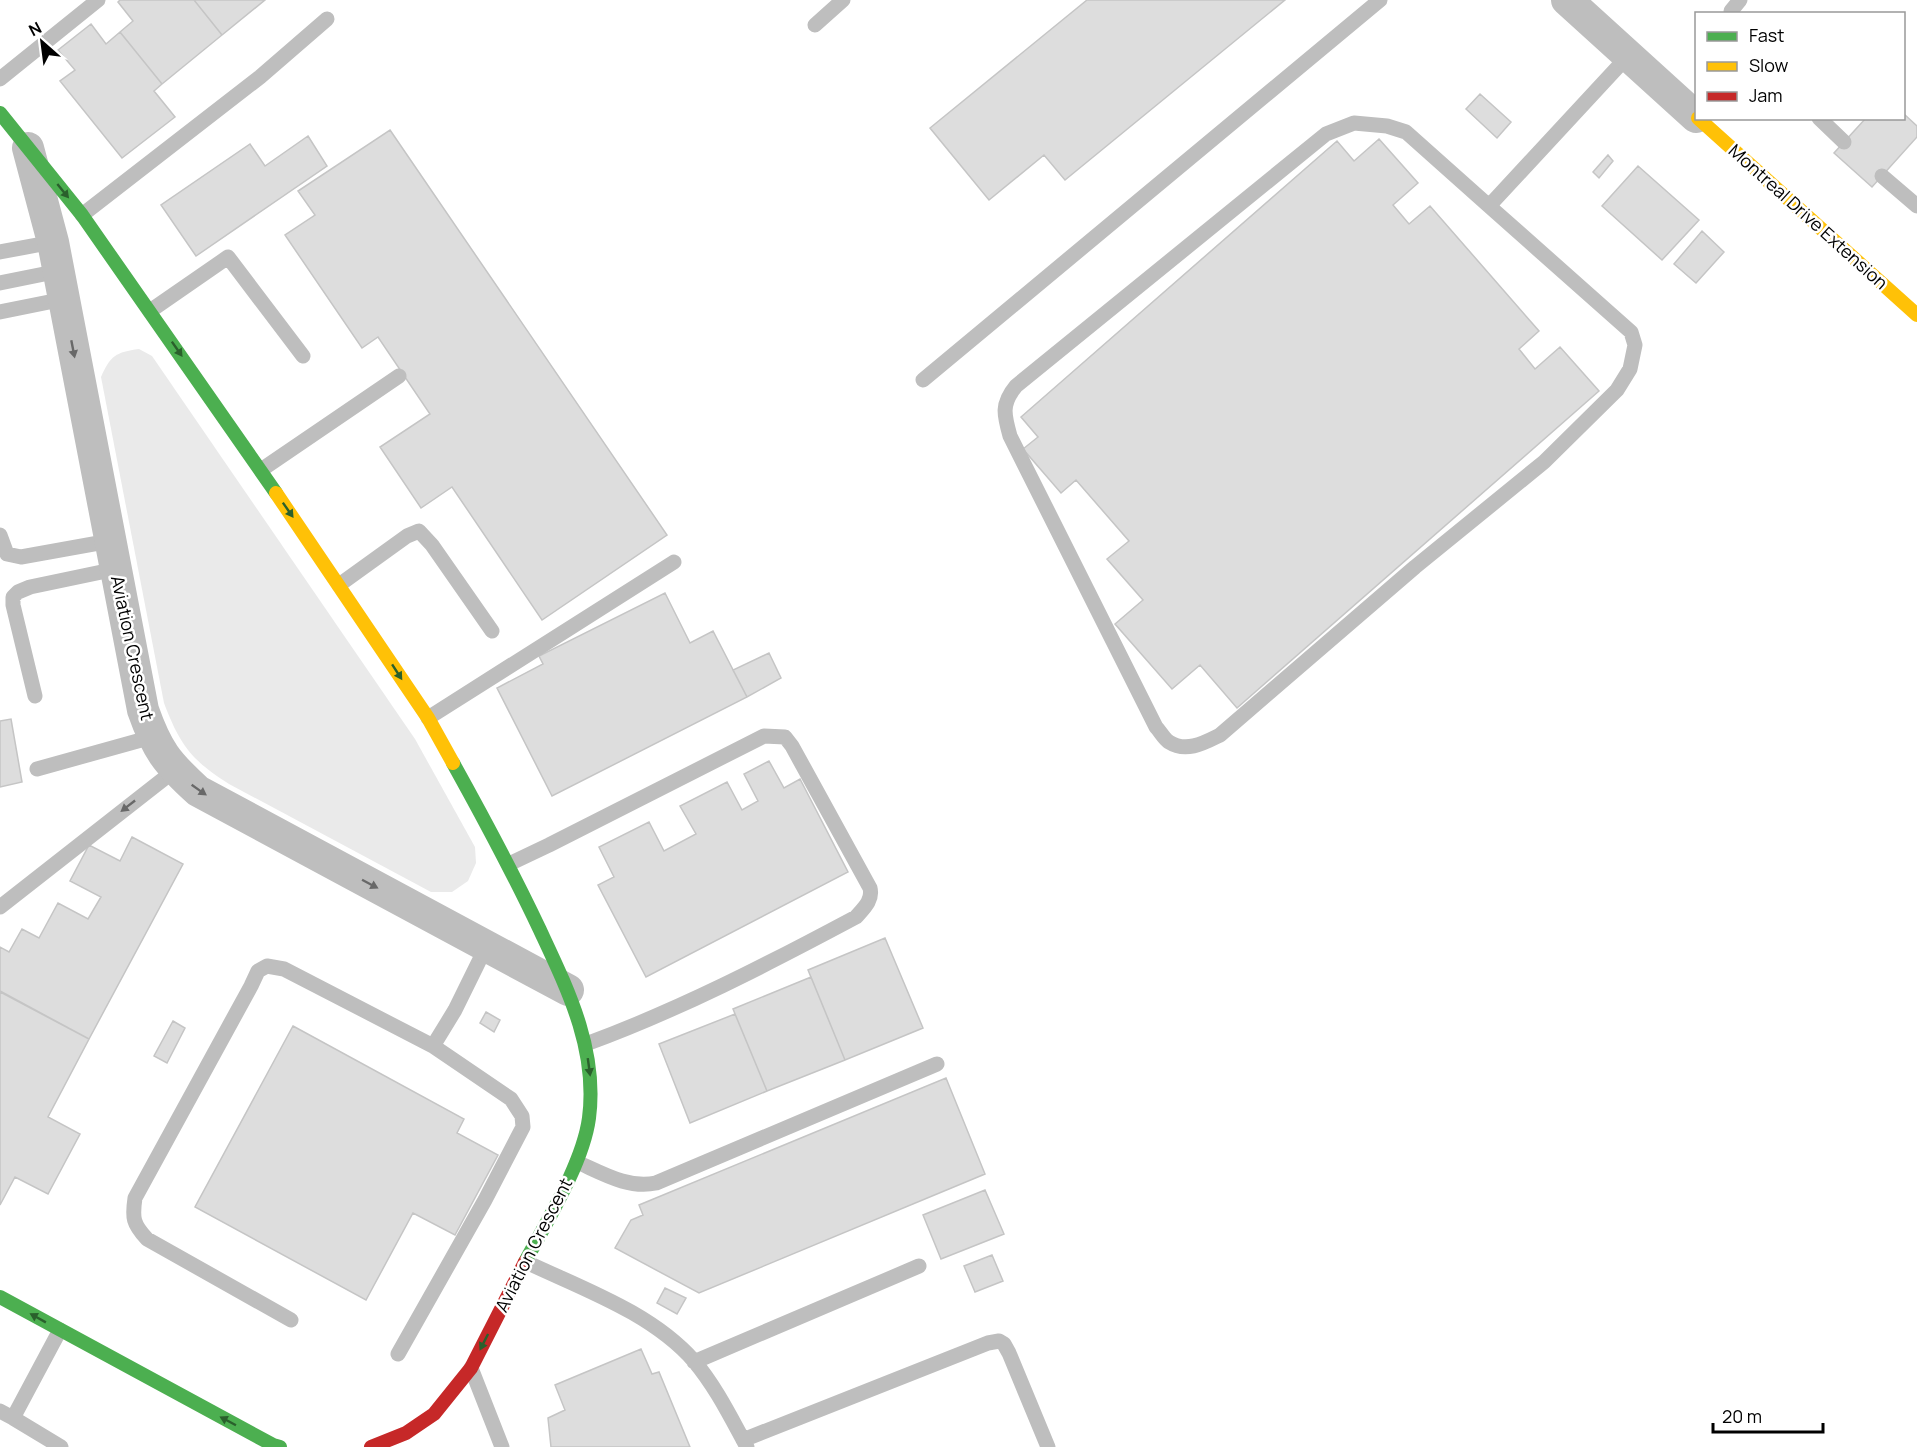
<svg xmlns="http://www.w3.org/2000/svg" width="1917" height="1447" font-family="Manrope,sans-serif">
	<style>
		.green { fill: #eaeaea }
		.building { fill: #ddd; stroke: #c5c5c5; stroke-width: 1.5 }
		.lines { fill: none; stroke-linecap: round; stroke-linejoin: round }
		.lane { stroke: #bebebe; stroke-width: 15 }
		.street { stroke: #bebebe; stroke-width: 32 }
		.fast { stroke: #4caf50; stroke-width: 14 }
		.slow { stroke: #ffc107; stroke-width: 14 }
		.jam { stroke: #c62828; stroke-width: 14 }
		.oneway { fill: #2a602c }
		.oneway2 { fill: #686868 }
		.labels { text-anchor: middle; stroke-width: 5; stroke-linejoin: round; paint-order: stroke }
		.street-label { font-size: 18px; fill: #000; stroke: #fff }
	</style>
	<rect width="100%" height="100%" fill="#fff"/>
	<path class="green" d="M139 349 152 356 415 739 475 847 476 863 468 881 452 892H431L229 784C191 760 180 745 164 703L101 377C110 356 116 352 139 349Z"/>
	<path class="building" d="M120 0H194L222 35 162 84 120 32 133 21 118 2Z
		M194 0H265L222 35Z
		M1087 0H1285L1065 180 1044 155 989 200 930 128Z
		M91 24 106 44 120 32 162 84 154 91 175 117 122 158 60 81 75 70 58 50Z
		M1480 94 1511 122 1497 138 1466 109Z
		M1904 114 1917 126V137L1872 187 1834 153 1866 118H1904Z
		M390 130 667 535 542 620 452 487 421 508 380 447 430 414 378 337 362 348 285 235 315 215 298 191Z
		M308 136 327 166 196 256 161 205 250 144 265 166Z
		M1379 139 1418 183 1393 205 1409 224 1430 206 1539 331 1519 349 1535 369 1560 347 1599 391 1237 708 1200 665 1172 689 1115 624 1143 600 1107 559 1129 541 1076 480 1061 493 1023 449 1038 437 1021 417 1337 141 1354 161Z
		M1608 155 1613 161 1599 178 1593 172Z
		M1638 166 1699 220 1662 260 1602 206Z
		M1702 231 1724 252 1696 283 1674 264Z
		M665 593 690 643 713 631 747 697 552 796 497 688 543 664 539 656Z
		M769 653 781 678 747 697 733 670Z
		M11 719 22 782 0 787V721Z
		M769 761 784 788 800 779 848 872 646 977 598 885 614 877 599 847 649 822 664 851 696 834 680 806 727 782 742 810 758 801 744 774Z
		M132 837 183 864 89 1039 0 991V947L9 952 22 929 39 938 58 903 88 919 101 897 70 881 89 845 120 861Z
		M885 938 923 1028 845 1060 808 970Z
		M811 977 845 1060 767 1091 733 1009Z
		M0 992 89 1039 48 1117 80 1134 48 1194 15 1177 0 1205Z
		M486 1012 500 1020 494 1032 480 1023Z
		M735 1014 767 1091 690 1123 659 1044Z
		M173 1021 185 1028 167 1063 154 1056Z
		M293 1026 464 1119 457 1133 498 1155 455 1235 413 1213 366 1300 195 1207Z
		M946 1078 985 1174 699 1293 615 1248 631 1220 643 1215 639 1205Z
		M985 1190 1004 1234 941 1259 923 1215Z
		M992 1255 1003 1281 975 1292 964 1266Z
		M665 1288 686 1298 677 1314 657 1303Z
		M641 1349 652 1374 659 1372 690 1447H551L548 1418 565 1410 555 1385Z"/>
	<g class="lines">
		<path class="lane" d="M1731 11 1740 0
			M815 25 843 0
			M0 79 98 0
			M1819 118 1844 142
			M1882 176 1917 206
			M1489 206 1406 132 1387 126 1354 123 1326 134 1016 386C1001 404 1004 415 1010 436L1156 727C1160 731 1164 739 1169 742 1186 753 1204 743 1220 735L1415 567 1544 462 1617 390 1630 369 1635 345 1631 332 1489 206 1628 56
			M82 215 260 77 327 19
			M0 252 53 242
			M0 283 59 271
			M150 311 228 257 303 356
			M0 312 64 299
			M923 380 1380 0
			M261 470 399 376
			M0 535 7 554 21 557 110 541
			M339 585 407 536 419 531 432 545 492 631
			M35 696 13 605V597L18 592 30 587 116 569
			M428 718 674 562
			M37 769 152 737
			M509 864 549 845 764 736 785 737 792 746 870 888C873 900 864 908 856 917 768 964 679 1010 586 1044
			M0 907 175 770
			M433 1046 455 1010 486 947
			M577 1162C602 1173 628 1189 656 1183L937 1064
			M526 1262C583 1289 652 1313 694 1361 716 1387 731 1418 747 1447
			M291 1320 147 1239C133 1224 132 1218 135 1198L251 986 258 971 267 966 284 969 433 1046 511 1099 522 1116 523 1127 485 1200 398 1354
			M694 1362 919 1266
			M471 1368 502 1447
			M0 1411 13 1418 60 1330
			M13 1418 61 1447
			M743 1440 988 1343 999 1341 1004 1344 1009 1353 1048 1447"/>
		<path class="street" d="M1567 0 1696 117
			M28 148 53 242 143 710C157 750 167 763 198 791L568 990"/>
		<path class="fast" d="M0 113 82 215 276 493
			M453 763C483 817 512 871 539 928 567 988 598 1049 589 1118 583 1163 547 1221 525 1262
			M0 1297 273 1445 280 1447"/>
		<path class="slow" d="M1698 118 1917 315
			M276 493 428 718 453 763"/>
		<path class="jam" d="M371 1447 406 1433 434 1414 471 1368 525 1262"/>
	</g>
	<defs><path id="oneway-solid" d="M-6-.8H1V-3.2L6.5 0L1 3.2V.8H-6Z" transform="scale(1.5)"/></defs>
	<g class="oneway">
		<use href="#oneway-solid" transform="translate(63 191) rotate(51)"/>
		<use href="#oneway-solid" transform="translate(177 349) rotate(55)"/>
		<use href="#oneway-solid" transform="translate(288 510) rotate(55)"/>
		<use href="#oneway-solid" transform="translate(397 672) rotate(57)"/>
		<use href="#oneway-solid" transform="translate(589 1067) rotate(82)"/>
		<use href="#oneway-solid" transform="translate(38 1318) rotate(-151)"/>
		<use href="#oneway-solid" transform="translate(484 1342) rotate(117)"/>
		<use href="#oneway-solid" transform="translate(228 1421) rotate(-152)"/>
	</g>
	<g class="oneway2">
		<use href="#oneway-solid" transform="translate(73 349) rotate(79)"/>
		<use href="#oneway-solid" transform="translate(199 790) rotate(35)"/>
		<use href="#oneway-solid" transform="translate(128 806) rotate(142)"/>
		<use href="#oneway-solid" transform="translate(370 884) rotate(28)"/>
	</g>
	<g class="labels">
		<g class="street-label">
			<text transform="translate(1808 217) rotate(42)" y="6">Montreal Drive Extension</text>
			<text transform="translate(132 648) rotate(78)" y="6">Aviation Crescent</text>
			<text transform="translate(534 1245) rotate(-63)" y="6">Aviation Crescent</text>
		</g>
	</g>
	<rect x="1695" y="12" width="210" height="108" fill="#ffffff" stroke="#999999" stroke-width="1.5"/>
	<rect x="1707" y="32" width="30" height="9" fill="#4caf50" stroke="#999999" stroke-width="1.5"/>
	<text x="1749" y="42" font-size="18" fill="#000000">Fast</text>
	<rect x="1707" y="62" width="30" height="9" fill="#ffc107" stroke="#999999" stroke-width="1.5"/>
	<text x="1749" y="72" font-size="18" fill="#000000">Slow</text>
	<rect x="1707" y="92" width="30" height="9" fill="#c62828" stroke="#999999" stroke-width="1.5"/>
	<text x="1749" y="102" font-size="18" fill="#000000">Jam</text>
	<g transform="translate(42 42) rotate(332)" stroke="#ffffff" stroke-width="4.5" paint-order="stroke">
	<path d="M0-4.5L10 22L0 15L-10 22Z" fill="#000000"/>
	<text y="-9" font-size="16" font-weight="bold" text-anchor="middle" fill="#000000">N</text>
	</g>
	<path d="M1713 1423v9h110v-9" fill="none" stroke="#000000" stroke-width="3"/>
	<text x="1722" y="1423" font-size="18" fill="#000000" stroke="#ffffff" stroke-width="4.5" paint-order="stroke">20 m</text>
</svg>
